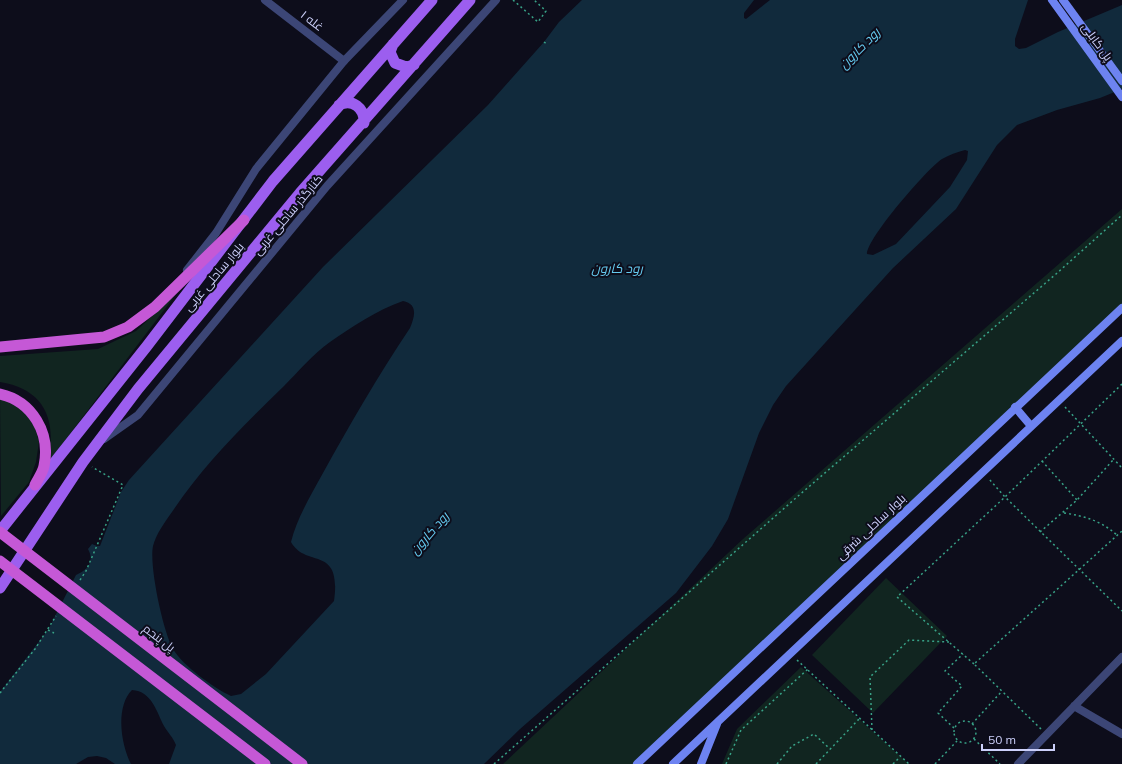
<svg xmlns="http://www.w3.org/2000/svg" width="1122" height="764" font-family="Mulish,Cairo,sans-serif">
	<style>
		.green { fill: #112520 }
		.water { fill: #112a3c; fill-rule: evenodd }
		.lines { fill: none; stroke-linecap: round; stroke-linejoin: round }
		.path { stroke: #38a287; stroke-width: 1.5; stroke-dasharray: 2 3; stroke-linecap: butt }
		.minor { stroke: #3c4676; stroke-width: 8 }
		.tertiary { stroke: #3c4676; stroke-width: 8 }
		.secondary { stroke: #6d83f1; stroke-width: 8 }
		.primary { stroke: #9c5eef; stroke-width: 11 }
		.trunk { stroke: #c558d6; stroke-width: 11 }
		.trunk-bridge { stroke: #c558d6; stroke-width: 11 }
		.labels { text-anchor: middle; stroke-width: 4; stroke-linejoin: round; paint-order: stroke }
		.street-label { font-size: 12px; fill: #ccd0fa; stroke: #0d0d1b }
		.water-label { font-size: 13px; font-style: italic; fill: #65cbf0; stroke: #0d0d1b }
	</style>
	<rect width="100%" height="100%" fill="#0d0d1b"/>
	<path class="green" d="M1122 209V308L637 764H503L743 539Z
		M177 293 47 464C58 423 46 389 0 382V356L98 349 136 331Z
		M0 394 31 414 39 442 36 462 29 482 1 516Z
		M886 578 947 636 873 713 812 655Z
		M801 667 909 764H722L737 729Z"/>
	<path class="water" d="M582 0H754L744 13V18L746 19 770 0H1028L1015 39V46L1019 49 1026 48 1058 32 1122 5V89L1100 98 1057 110 1017 125 997 145 956 209 893 268 786 386 773 405 759 433 728 519 712 546 676 593 520 729 484 764H169L176 745C173 737 168 733 164 726 157 713 152 691 132 690 115 707 121 745 131 764H115L106 758 97 756 88 757 76 764H0V692L48 630 76 575C87 570 95 562 88 549L92 544 97 546H100L121 492 129 480 323 267 488 105 544 42 559 22ZM965 150 968 151 967 160 950 187 896 244 873 255 867 254C867 238 927 169 942 159 949 155 957 152 965 150ZM403 301C418 304 415 316 410 328 379 374 350 424 323 473 311 495 297 518 291 542 306 569 342 544 334 601L266 674 241 694 231 696C214 688 183 666 173 649 163 631 149 566 153 546 156 534 165 522 172 512 204 464 243 426 284 386 298 372 313 354 330 342 352 327 377 310 403 301Z"/>
	<g class="lines">
		<path class="path" d="M513 0 538 22 546 11 534 0
			M544 42 548 45
			M1122 384 1005 497 1122 611
			M1065 407 1122 468
			M1042 461 1077 500
			M1064 513C1085 516 1101 521 1117 535
			M1040 532 1077 500 1114 459
			M80 580 86 571 123 485 92 467
			M48 630 54 633
			M797 660 909 764
			M974 664 897 597 1005 497 989 479
			M0 693 35 649 56 616
			M954 732a11 11 0 1 1 22 0a11 11 0 1 1-22 0Z
			M972 724 1002 691
			M954 728 938 713 962 686 945 671 963 654
			M1041 729 974 664 1122 531
			M872 730 870 677 909 640 949 642
			M974 739 1000 764
			M494 764 797 497 1056 274 1122 215
			M726 764 741 730 808 669
			M777 764 792 746 814 734 830 749
			M816 764 860 718
			M893 764 900 757
			M935 764 957 741"/>
		<path class="minor" d="M265 0 344 61
			M1074 706 1122 734
			M1018 764 1122 657"/>
		<path class="tertiary" d="M187 270 216 233 256 169 344 61 403 0
			M104 439 138 415 327 186 496 0"/>
		<path class="secondary" d="M1052 0 1122 97
			M1063 0 1122 81
			M1015 407 1031 426
			M637 764 1122 308
			M673 764 1122 341
			M701 764 717 724"/>
		<path class="primary" d="M393 44 390 52 395 63 406 67 414 65
			M339 105C352 98 365 108 364 123
			M0 531 147 346 273 181 432 0
			M0 588 83 462 138 389 300 193 470 0"/>
		<path class="trunk" d="M0 347 104 337 128 327 155 307 244 220
			M0 394C32 401 51 433 44 466 43 472 38 479 35 485"/>
		<path class="trunk-bridge" d="M0 532 302 764
			M0 561 265 764"/>
	</g>
	<g class="labels">
		<g class="street-label">
			<text transform="translate(312 21) rotate(38)" y="4">غله ۱</text>
			<text transform="translate(1097 42) rotate(54)" y="4">پل کابلی</text>
			<text transform="translate(288 215) rotate(-50)" y="4">کنارگذر ساحلی غربی</text>
			<text transform="translate(214 277) rotate(-50)" y="4">بلوار ساحلی غربی</text>
			<text transform="translate(871 527) rotate(-43)" y="4">بلوار ساحلی شرقی</text>
			<text transform="translate(159 638) rotate(38)" y="4">پل پنجم</text>
		</g>
		<g class="water-label">
			<text transform="translate(859 48) rotate(-45)" y="5">رود کارون</text>
			<text x="617" y="273">رود کارون</text>
			<text transform="translate(429 533) rotate(-49)" y="5">رود کارون</text>
		</g>
	</g>
	<path d="M982 744v6h72v-6" fill="none" stroke="#ccd0fa" stroke-width="2"/>
	<text x="988" y="744" font-size="12" fill="#ccd0fa" stroke="#0d0d1b" stroke-width="3" paint-order="stroke">50 m</text>
</svg>
